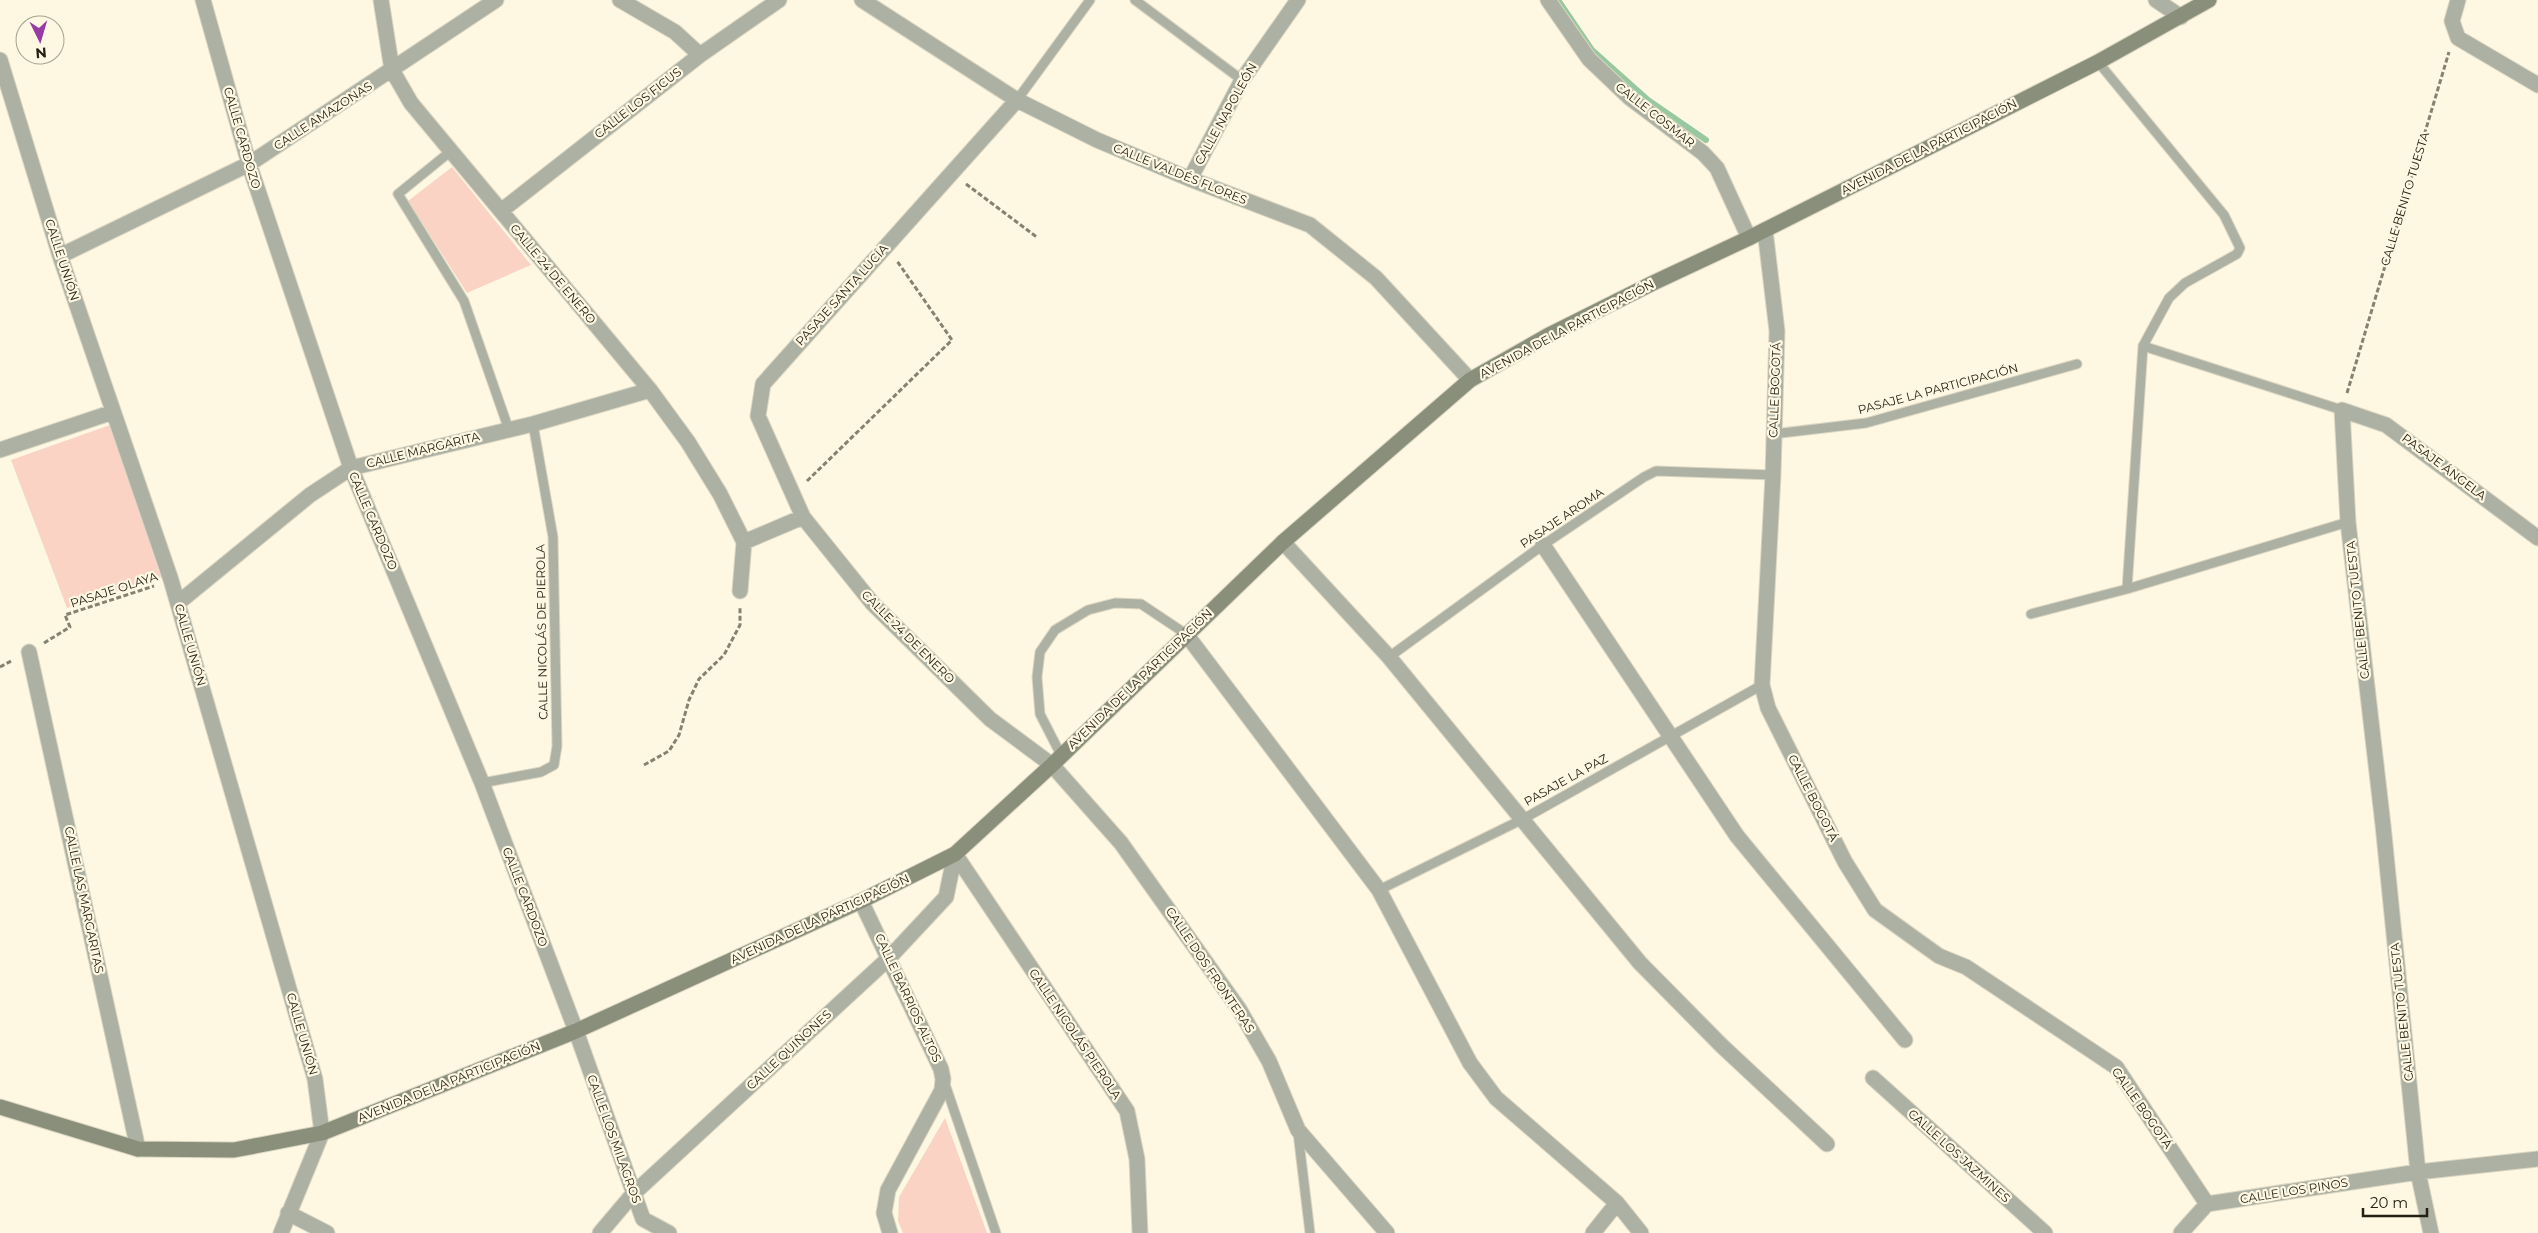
<svg xmlns="http://www.w3.org/2000/svg" width="2538" height="1233" font-family="Montserrat,sans-serif">
	<style>
		.green { fill: #fad3c4 }
		.lines { fill: none; stroke-linecap: round; stroke-linejoin: round }
		.stream { stroke: #98c89d; stroke-width: 6 }
		.lane-casing { stroke: #dbd6c2; stroke-width: 11 }
		.street-casing { stroke: #dbd6c2; stroke-width: 17 }
		.secondary-casing { stroke: #dbd6c2; stroke-width: 17 }
		.path { stroke: #868271; stroke-width: 3; stroke-dasharray: 5 2.5; stroke-linecap: butt }
		.lane { stroke: #adb1a3; stroke-width: 9 }
		.street { stroke: #adb1a3; stroke-width: 15 }
		.secondary { stroke: #898f7a; stroke-width: 15 }
		.labels { text-anchor: middle; stroke-width: 4.5; stroke-linejoin: round; paint-order: stroke }
		.street-label { font-size: 12px; fill: #242114; stroke: #fef8e3 }
	</style>
	<rect width="100%" height="100%" fill="#fef8e3"/>
	<path class="green" d="M452 167 531 265 467 293 408 201Z
		M110 425 161 577 67 608 11 460Z
		M945 1118 987 1233H903L898 1221 899 1197Z"/>
	<g class="lines">
		<path class="stream" d="M1558 0 1592 50 1648 100 1706 140"/>
		<g class="lane-casing">
			<path id="lane" d="M1135 0 1242 80
				M2098 62 2224 215 2240 248 2237 254 2185 283 2169 298 2143 346 2127 589
				M1017 100 1090 0
				M451 151 398 194 464 301 509 430
				M2143 346 2342 410
				M1773 434 1866 423 2077 364
				M2031 614 2127 589 2348 522
				M1389 657 1543 545 1644 477 1656 471 1773 475
				M1061 755 1040 714 1037 677 1040 652 1055 630 1088 610 1115 603 1141 604 1186 634
				M482 783 541 772 554 765 557 746 553 537 533 424
				M1379 890 1523 819 1762 685
				M945 1084 996 1233
				M1298 1133 1310 1233"/>
		</g>
		<g class="street-casing">
			<path id="street" d="M203 0 249 164 351 468 482 783 576 1031 643 1219 669 1233
				M381 0 392 70 411 103 650 390 688 442 720 494 744 542 740 591
				M620 0 675 32 700 55
				M862 0 1017 100 1097 140 1190 179 1310 225 1376 278 1470 380
				M1548 0 1589 59 1630 98 1703 153 1717 168 1749 238
				M2156 0 2181 17
				M2458 0 2452 21 2458 38 2538 85
				M0 60 60 256 171 580 315 1079 322 1133 281 1233
				M1190 179 1242 80 1298 0
				M501 211 700 55 779 0
				M1765 230 1777 331 1773 475 1762 685 1768 708 1845 862 1875 910 1939 956 1966 967 2116 1067 2207 1204
				M60 256 249 164 496 0
				M0 450 113 412
				M803 517 758 416 763 384 1017 100
				M744 542 803 517 873 604 990 719 1052 765 1121 843 1239 1009 1269 1061 1298 1130 1387 1233
				M1283 542 1389 657 1640 963 1722 1046 1827 1144
				M1543 545 1737 836 1905 1040
				M178 603 310 495 351 468 533 424 650 390
				M1186 634 1379 890 1470 1063 1496 1098 1617 1203 1641 1233
				M29 652 138 1149
				M955 854 1127 1111 1137 1159 1140 1233
				M861 901 941 1069 943 1079 942 1090 888 1190 884 1213 890 1233
				M1873 1078 2045 1233
				M288 1213 327 1233
				M600 1233 633 1194 889 958 946 897 955 854
				M1593 1233 1617 1203
				M2181 1233 2207 1204 2418 1172 2538 1159
				M2431 1233 2418 1172 2383 825 2348 522 2342 410 2386 425 2538 538"/>
		</g>
		<g class="secondary-casing">
			<path id="secondary" d="M0 1107 138 1149 234 1150 322 1133 576 1031 861 901 955 854 1052 765 1283 542 1470 380 1549 335 1653 283 1749 238 2098 62 2209 0"/>
		</g>
		<path class="path" d="M966 184 1038 238
			M2347 393 2449 52
			M807 481 952 340 897 261
			M44 643 70 627 65 615 154 586
			M0 667 13 660
			M644 765 669 751 679 735 689 700 699 679 724 655 740 625V607"/>
		<use href="#lane" class="lane"/>
		<use href="#street" class="street"/>
		<use href="#secondary" class="secondary"/>
	</g>
	<g class="labels">
		<g class="street-label">
			<text transform="translate(638 103) rotate(-38)" y="4">CALLE LOS FICUS</text>
			<text transform="translate(1226 114) rotate(-61)" y="4">CALLE NAPOLEÓN</text>
			<text transform="translate(1655 115) rotate(38)" y="4">CALLE COSMAR</text>
			<text transform="translate(323 116) rotate(-33)" y="4">CALLE AMAZONAS</text>
			<text transform="translate(242 138) rotate(74)" y="4">CALLE CARDOZO</text>
			<text transform="translate(1929 147) rotate(-27)" y="4">AVENIDA DE LA PARTICIPACIÓN</text>
			<text transform="translate(1180 174) rotate(22)" y="4">CALLE VALDÉS FLORES</text>
			<text transform="translate(2405 199) rotate(-73)" y="4">CALLE BENITO TUESTA</text>
			<text transform="translate(62 260) rotate(72)" y="4">CALLE UNIÓN</text>
			<text transform="translate(553 274) rotate(50)" y="4">CALLE 24 DE ENERO</text>
			<text transform="translate(842 295) rotate(-48)" y="4">PASAJE SANTA LUCÍA</text>
			<text transform="translate(1567 329) rotate(-28)" y="4">AVENIDA DE LA PARTICIPACIÓN</text>
			<text transform="translate(1938 389) rotate(-15)" y="4">PASAJE LA PARTICIPACIÓN</text>
			<text transform="translate(1775 390) rotate(-88)" y="4">CALLE BOGOTÁ</text>
			<text transform="translate(423 450) rotate(-14)" y="4">CALLE MARGARITA</text>
			<text transform="translate(2444 467) rotate(37)" y="4">PASAJE ÁNGELA</text>
			<text transform="translate(1562 518) rotate(-34)" y="4">PASAJE AROMA</text>
			<text transform="translate(373 521) rotate(67)" y="4">CALLE CARDOZO</text>
			<text transform="translate(114 590) rotate(-18)" y="4">PASAJE OLAYA</text>
			<text transform="translate(2358 610) rotate(-96)" y="4">CALLE BENITO TUESTA</text>
			<text transform="translate(542 632) rotate(-91)" y="4">CALLE NICOLÁS DE PIEROLA</text>
			<text transform="translate(908 637) rotate(45)" y="4">CALLE 24 DE ENERO</text>
			<text transform="translate(190 645) rotate(74)" y="4">CALLE UNIÓN</text>
			<text transform="translate(1140 679) rotate(-44)" y="4">AVENIDA DE LA PARTICIPACIÓN</text>
			<text transform="translate(1566 780) rotate(-29)" y="4">PASAJE LA PAZ</text>
			<text transform="translate(1813 798) rotate(63)" y="4">CALLE BOGOTÁ</text>
			<text transform="translate(525 897) rotate(69)" y="4">CALLE CARDOZO</text>
			<text transform="translate(84 900) rotate(78)" y="4">CALLE LAS MARGARITAS</text>
			<text transform="translate(820 919) rotate(-25)" y="4">AVENIDA DE LA PARTICIPACIÓN</text>
			<text transform="translate(1210 970) rotate(56)" y="4">CALLE DOS FRONTERAS</text>
			<text transform="translate(908 998) rotate(65)" y="4">CALLE BARRIOS ALTOS</text>
			<text transform="translate(2402 1012) rotate(-96)" y="4">CALLE BENITO TUESTA</text>
			<text transform="translate(302 1034) rotate(74)" y="4">CALLE UNIÓN</text>
			<text transform="translate(1075 1034) rotate(56)" y="4">CALLE NICOLÁS PIEROLA</text>
			<text transform="translate(789 1050) rotate(-43)" y="4">CALLE QUIÑONES</text>
			<text transform="translate(449 1082) rotate(-22)" y="4">AVENIDA DE LA PARTICIPACIÓN</text>
			<text transform="translate(2142 1108) rotate(55)" y="4">CALLE BOGOTÁ</text>
			<text transform="translate(614 1139) rotate(70)" y="4">CALLE LOS MILAGROS</text>
			<text transform="translate(1959 1156) rotate(42)" y="4">CALLE LOS JAZMINES</text>
			<text transform="translate(2294 1191) rotate(-9)" y="4">CALLE LOS PINOS</text>
		</g>
	</g>
	<g transform="translate(40 40) rotate(175)"><circle r="24" fill="#fef8e3" stroke="#a7a290"/>
	<path d="M0-4L9 19L0 12L-9 19Z" fill="#983ba4"/>
	<text y="-8" font-size="14" font-weight="bold" text-anchor="middle" fill="#242114">N</text>
	</g>
	<path d="M2363 1208v8h64v-8" fill="none" stroke="#242114" stroke-width="2.5"/>
	<text x="2370" y="1208" font-size="15" fill="#242114" stroke="#fef8e3" stroke-width="4" paint-order="stroke">20 m</text>
</svg>
